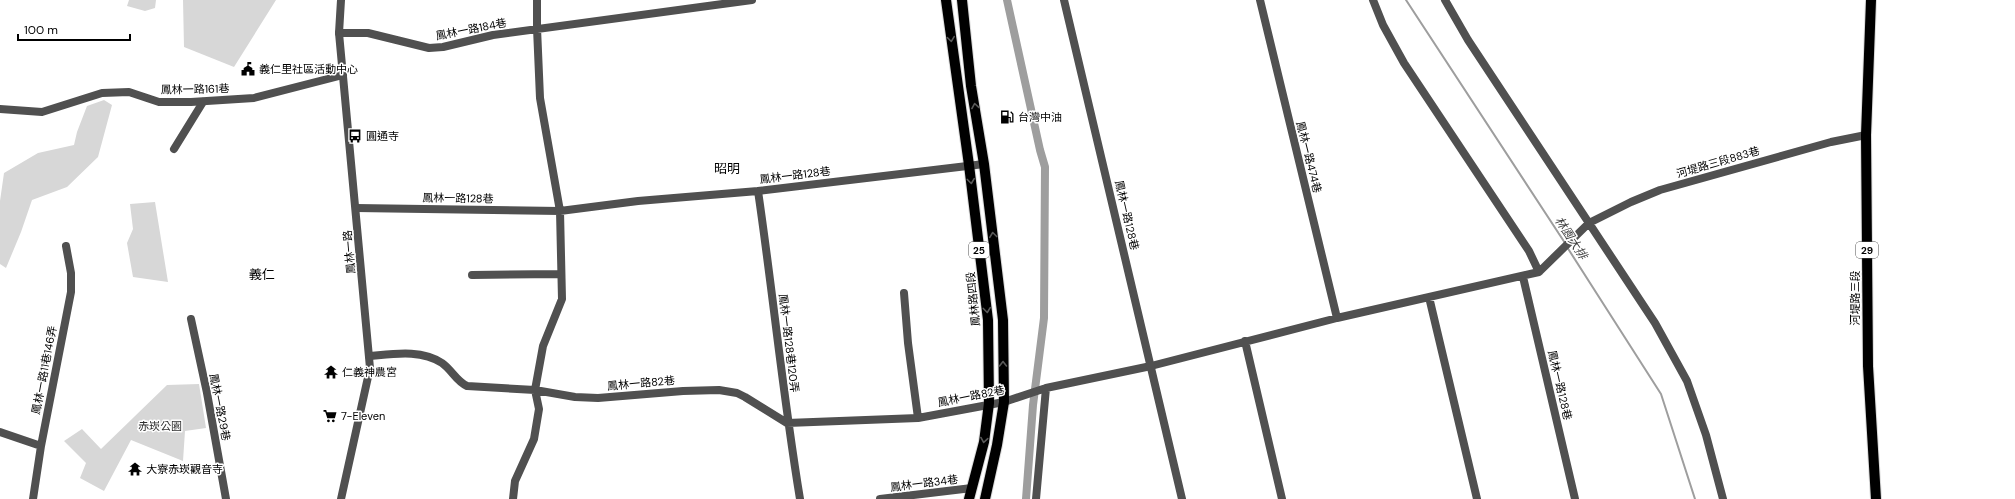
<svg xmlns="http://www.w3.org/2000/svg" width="2015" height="499" font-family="'DM Sans','Noto Sans TC',sans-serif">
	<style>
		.green { fill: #d7d7d7 }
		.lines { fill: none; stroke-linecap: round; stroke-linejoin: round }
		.stream { stroke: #9e9e9e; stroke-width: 2 }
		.canal { stroke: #9e9e9e; stroke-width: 8 }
		.primary-casing { stroke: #dbdbdb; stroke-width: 12 }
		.minor { stroke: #505050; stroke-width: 8 }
		.tertiary { stroke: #505050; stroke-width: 8 }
		.primary { stroke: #000; stroke-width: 10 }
		.oneway { stroke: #595959 }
		.labels { text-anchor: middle; stroke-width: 3; stroke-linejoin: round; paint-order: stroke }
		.shield { fill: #fff; stroke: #4c4c4c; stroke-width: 1 }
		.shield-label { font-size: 10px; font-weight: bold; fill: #000 }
		.street-label { font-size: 11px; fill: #000; stroke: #fff }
		.poi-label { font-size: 11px; fill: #000; stroke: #fff; text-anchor: start }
		.park-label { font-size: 11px; fill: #2e2e2e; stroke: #fff }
		.water-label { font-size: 12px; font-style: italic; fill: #3f3f3f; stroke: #fff }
		.quarter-label { font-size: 13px; fill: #000; stroke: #fff }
	</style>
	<rect width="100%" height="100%" fill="#fff"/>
	<path class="green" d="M129 0H156L155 8 145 11 127 6Z
		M183 0H276L234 67 184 47Z
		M104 100 112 105 98 157 67 187 32 200 21 232 6 268 0 264V201L4 173 38 153 74 145 77 132 87 106Z
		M155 202 168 282 133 277 127 243 133 229 130 204Z
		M199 384 206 428 185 431 183 461 131 440 104 491 80 478 86 463 64 441 82 429 101 449 167 385Z"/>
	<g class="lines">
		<path class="stream" d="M1406 0 1565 243
			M1567 247 1661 394 1695 499"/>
		<path class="canal" d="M1007 0 1040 150 1045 167 1044 318 1033 405 1026 499"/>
		<g class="primary-casing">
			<path id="primary" d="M946 0 969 165 988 320 989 403 984 442 969 499
				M962 0 971 86 984 164 1003 320 1004 402 997 445 985 499
				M1871 0 1866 135 1868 366 1876 499"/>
		</g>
		<path class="minor" d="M1260 0 1337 318
			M1373 0 1383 25 1404 63 1529 251 1539 272
			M1445 0 1468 40 1655 323 1687 381 1706 435 1723 499
			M339 33H368L429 48 443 47 493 35 752 0
			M174 149 203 102
			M758 191C773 293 783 397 800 499
			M356 208 560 211 638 201 758 191 984 164
			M472 275 560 274
			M1523 277 1575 499
			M904 293 908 343 918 418
			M1429 297 1477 499
			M191 319 207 393 226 499
			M1245 341 1282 499
			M369 356C393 354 421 349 442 363 452 370 456 381 467 386L535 390 575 397 598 398 683 391 719 390 737 393 745 397 787 423 918 418 1004 402 1046 388 1151 366 1337 318 1539 272 1589 223 1631 202 1660 190 1831 142 1866 135
			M0 432 41 446
			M33 499 41 446 71 292V273L66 246
			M513 499 515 481 534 439 539 409 535 390 543 346 562 299 560 211 540 98 537 28V0
			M880 499 972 488
			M1036 499 1046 388"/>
		<path class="tertiary" d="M341 0 339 33 370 368 341 499
			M1064 0 1182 499
			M0 109 42 112 102 93 129 92 159 102H191L254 98 343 75"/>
		<use href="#primary" class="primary"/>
	</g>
	<defs><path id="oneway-chevron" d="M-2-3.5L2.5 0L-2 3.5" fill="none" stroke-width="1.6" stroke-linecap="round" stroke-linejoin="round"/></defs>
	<g class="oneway">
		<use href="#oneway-chevron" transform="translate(951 39) rotate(82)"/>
		<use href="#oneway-chevron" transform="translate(975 106) rotate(-99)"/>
		<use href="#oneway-chevron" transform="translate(971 181) rotate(83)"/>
		<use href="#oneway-chevron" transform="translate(993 235) rotate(-97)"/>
		<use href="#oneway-chevron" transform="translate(987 310) rotate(83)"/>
		<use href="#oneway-chevron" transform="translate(1003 364) rotate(-90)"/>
		<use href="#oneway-chevron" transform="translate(984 440) rotate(99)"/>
	</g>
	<defs>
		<g id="civic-bare" transform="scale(1.08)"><path d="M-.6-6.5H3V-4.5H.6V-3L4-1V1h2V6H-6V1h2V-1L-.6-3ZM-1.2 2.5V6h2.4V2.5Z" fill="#000" stroke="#fff" stroke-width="2.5" paint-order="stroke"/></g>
		<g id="fuel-bare" transform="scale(1.08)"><path d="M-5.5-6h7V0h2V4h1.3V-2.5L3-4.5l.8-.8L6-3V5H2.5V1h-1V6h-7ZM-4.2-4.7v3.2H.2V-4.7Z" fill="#000" stroke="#fff" stroke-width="2.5" paint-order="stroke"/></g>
		<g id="bus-bare" transform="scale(1.08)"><path d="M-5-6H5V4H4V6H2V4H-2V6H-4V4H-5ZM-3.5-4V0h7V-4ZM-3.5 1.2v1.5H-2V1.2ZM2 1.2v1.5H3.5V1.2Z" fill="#000" stroke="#fff" stroke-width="2.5" paint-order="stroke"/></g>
		<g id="temple-bare" transform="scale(1.08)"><path d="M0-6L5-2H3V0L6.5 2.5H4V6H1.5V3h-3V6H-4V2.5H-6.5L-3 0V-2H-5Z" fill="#000" stroke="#fff" stroke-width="2.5" paint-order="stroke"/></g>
		<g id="supermarket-bare" transform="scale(1.08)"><path d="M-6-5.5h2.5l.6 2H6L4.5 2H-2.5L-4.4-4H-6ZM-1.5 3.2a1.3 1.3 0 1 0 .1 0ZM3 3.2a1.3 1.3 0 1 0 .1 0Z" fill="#000" stroke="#fff" stroke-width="2.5" paint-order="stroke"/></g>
	</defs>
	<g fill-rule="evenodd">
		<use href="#civic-bare" x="248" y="69"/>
		<use href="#fuel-bare" x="1007" y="117"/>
		<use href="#bus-bare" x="355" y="136"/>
		<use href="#temple-bare" x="331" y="372"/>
		<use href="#supermarket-bare" x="330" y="416"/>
		<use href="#temple-bare" x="135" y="469"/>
	</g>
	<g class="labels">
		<g class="shield">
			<rect x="969" y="242" width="20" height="16" rx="3"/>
			<rect x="1856" y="242" width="22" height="16" rx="3"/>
		</g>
		<g class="shield-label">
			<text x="979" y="254">25</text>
			<text x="1867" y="254">29</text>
		</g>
		<g class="street-label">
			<text transform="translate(471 29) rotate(-11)" y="4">鳳林一路184巷</text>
			<text transform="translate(195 89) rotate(-1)" y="4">鳳林一路161巷</text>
			<text transform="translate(1309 157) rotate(76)" y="4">鳳林一路474巷</text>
			<text transform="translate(1718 162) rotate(-16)" y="4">河堤路三段883巷</text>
			<text transform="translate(795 175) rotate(-7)" y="4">鳳林一路128巷</text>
			<text transform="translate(458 198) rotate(1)" y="4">鳳林一路128巷</text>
			<text transform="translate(1127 215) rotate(77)" y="4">鳳林一路128巷</text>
			<text transform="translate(349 252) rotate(-95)" y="4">鳳林一路</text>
			<text transform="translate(1855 298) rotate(-90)" y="4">河堤路三段</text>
			<text transform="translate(973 299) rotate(-96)" y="4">鳳林路四段</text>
			<text transform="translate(789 343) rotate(83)" y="4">鳳林一路128巷120弄</text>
			<text transform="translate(44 370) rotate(-79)" y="4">鳳林一路11巷146弄</text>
			<text transform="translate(641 383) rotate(-5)" y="4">鳳林一路82巷</text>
			<text transform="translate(1560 385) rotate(77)" y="4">鳳林一路128巷</text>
			<text transform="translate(971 396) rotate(-11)" y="4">鳳林一路82巷</text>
			<text transform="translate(220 407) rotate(79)" y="4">鳳林一路29巷</text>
			<text transform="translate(924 483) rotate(-7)" y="4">鳳林一路34巷</text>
		</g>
		<g class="poi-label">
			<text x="259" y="73">義仁里社區活動中心</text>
			<text x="1018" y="121">台灣中油</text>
			<text x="366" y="140">圓通寺</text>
			<text x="342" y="376">仁義神農宮</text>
			<text x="341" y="420">7-Eleven</text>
			<text x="146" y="473">大寮赤崁觀音寺</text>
		</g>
		<g class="park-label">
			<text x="160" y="430">赤崁公園</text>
		</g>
		<g class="water-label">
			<text transform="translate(1571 238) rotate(57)" y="4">林園大排</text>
		</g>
		<g class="quarter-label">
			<text x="727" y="173">昭明</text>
			<text x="262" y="279">義仁</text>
		</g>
	</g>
	<path d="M18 34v6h112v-6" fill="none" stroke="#000000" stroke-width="2"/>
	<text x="24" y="34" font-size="12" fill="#000000" stroke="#ffffff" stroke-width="3" paint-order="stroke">100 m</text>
</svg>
